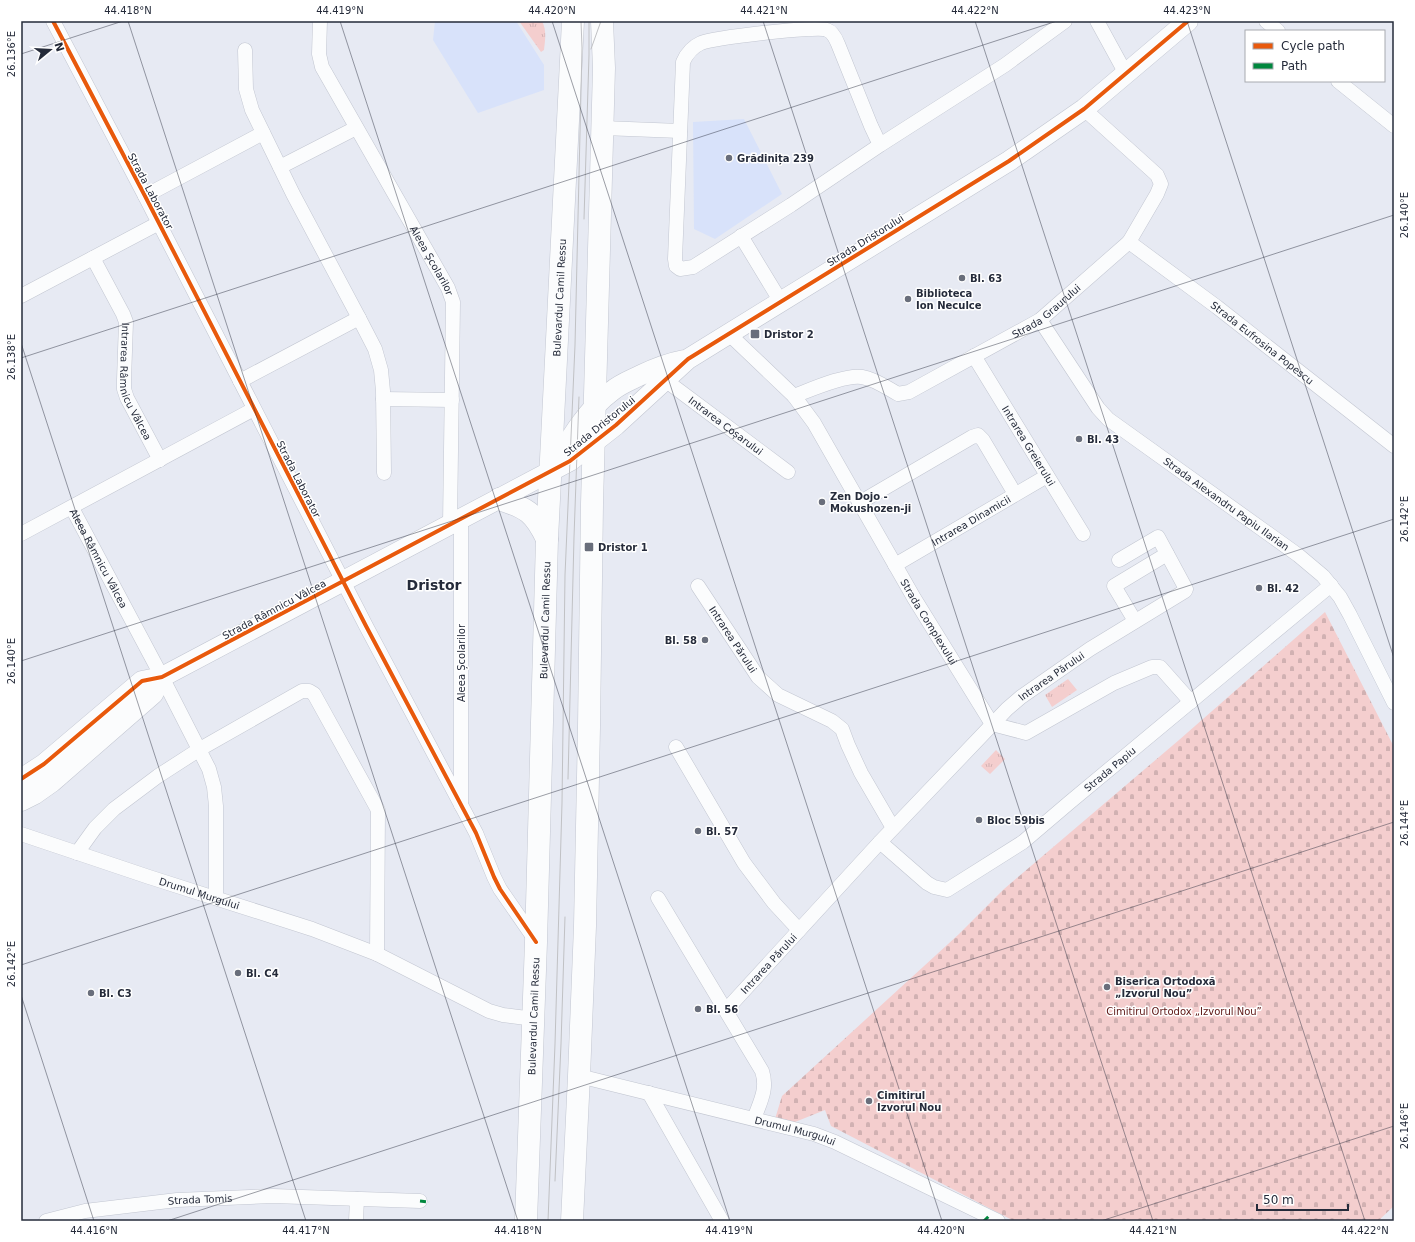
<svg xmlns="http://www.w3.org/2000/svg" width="1415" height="1242" font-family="'DejaVu Sans',sans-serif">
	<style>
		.built { fill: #d8e2fa }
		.grass { fill: url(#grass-tufts) }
		.cemetery { fill: url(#cemetery-stones) }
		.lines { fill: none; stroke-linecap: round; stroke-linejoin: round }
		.street-casing { stroke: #c2c6d1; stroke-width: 15 }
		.secondary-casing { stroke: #c2c6d1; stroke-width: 21 }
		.primary-casing { stroke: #c2c6d1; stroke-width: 23 }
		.street { stroke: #fbfcfd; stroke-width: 14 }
		.secondary { stroke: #fbfcfd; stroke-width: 20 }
		.primary { stroke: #fbfcfd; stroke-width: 22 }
		.tram { stroke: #c0c1c4; stroke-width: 1 }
		.quiet { stroke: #00873e; stroke-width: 3; stroke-dasharray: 6 3; stroke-linecap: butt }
		.cycleway-casing { stroke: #fff; stroke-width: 6 }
		.cycleway { stroke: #e8590c; stroke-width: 4 }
		.ticks { fill: none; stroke: #252b3a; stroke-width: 1; stroke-opacity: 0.45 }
		.poi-dot { fill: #696e7b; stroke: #fff; stroke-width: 1.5 }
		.labels { text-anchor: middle; stroke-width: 3; stroke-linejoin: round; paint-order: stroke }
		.poi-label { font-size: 10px; font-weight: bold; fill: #252b3a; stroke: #fff; text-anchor: start }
		.street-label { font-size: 10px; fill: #252b3a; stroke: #fff }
		.park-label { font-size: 10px; fill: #5c1412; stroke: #fff }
		.district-label { font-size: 14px; font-weight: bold; fill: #252b3a; stroke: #fff }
		.neatline { fill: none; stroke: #252b3a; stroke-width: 1.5 }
		.ticks-label { font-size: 10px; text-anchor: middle; fill: #252b3a }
	</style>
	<defs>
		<pattern id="grass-tufts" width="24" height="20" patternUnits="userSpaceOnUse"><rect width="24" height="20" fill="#f4cece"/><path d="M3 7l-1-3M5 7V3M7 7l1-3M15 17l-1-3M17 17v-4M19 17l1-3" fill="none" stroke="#d1b1b2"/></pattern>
		<pattern id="cemetery-stones" width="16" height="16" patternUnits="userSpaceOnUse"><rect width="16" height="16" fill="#f4cece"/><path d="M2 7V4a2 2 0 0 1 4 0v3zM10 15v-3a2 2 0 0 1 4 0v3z" fill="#d1b1b2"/></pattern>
	</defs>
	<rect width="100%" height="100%" fill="#e7eaf3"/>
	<path class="built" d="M435 21H516L544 65V90L478 113 433 40Z
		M744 119 782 194 715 239 694 229 693 122Z"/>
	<path class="grass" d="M519 21H542C547 31 545 40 544 50L541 52Z
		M1068 679 1077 690 1052 707 1045 695Z
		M996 750 1005 759 990 774 981 766Z"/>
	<path class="cemetery" d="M1325 612 1394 747V1206L1378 1221H1014L831 1126 825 1110 790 1124 775 1119 782 1096 959 934 1004 889 1179 740Z"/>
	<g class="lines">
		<g class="street-casing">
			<g id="street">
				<path d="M53 21 145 196 366 626 476 833 494 877 500 889 536 941"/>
				<path id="s1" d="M320 21 319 54 322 67 448 288 453 302 450 525"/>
				<path d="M1097 21 1126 74"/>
				<path d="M1266 21 1278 31"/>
				<path d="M245 50 246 89 252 110 293 194 359 318 375 349 381 370 383 391 384 473"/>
				<path d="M1338 81 1394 126"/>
				<path d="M603 128 680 131"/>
				<path d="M880 145 871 126 838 44C836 39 833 32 827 30 817 25 714 38 701 43 692 47 687 53 683 62L675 259 676 266 680 269 693 267 791 205 880 145 1005 65 1065 21"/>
				<path d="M280 167 356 128"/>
				<path d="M145 196 263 133"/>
				<path d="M741 236 781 302"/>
				<path id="s2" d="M1129 242 1217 307 1394 446"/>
				<path id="s3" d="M93 258 123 314 126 322 124 380V389L127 398 160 460"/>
				<path d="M21 296 159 223"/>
				<path id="s4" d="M1040 320 1098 408 1108 419 1298 555 1323 576 1340 597 1350 615 1394 703"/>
				<path id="s5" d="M729 334 794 396 814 423 914 598 992 724 1026 733 1114 683 1152 667H1160L1191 702"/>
				<path id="s6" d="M974 356 1083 534"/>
				<path id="s7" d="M665 380 788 472"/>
				<path d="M240 381 359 318"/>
				<path id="s8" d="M794 396C810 390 845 374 862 377 875 379 887 388 898 394L909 392 1040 320 1129 242 1157 194 1161 184 1157 175 1084 109"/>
				<path d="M383 399 452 400"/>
				<path d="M859 503 972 437 978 435 983 440 1015 494"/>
				<path id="s9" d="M72 508 162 677 209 769 214 787 216 806V898"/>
				<path d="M21 534 254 409"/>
				<path id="s10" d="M895 565 1047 476"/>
				<path id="s11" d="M698 586 758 677 778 695 832 721 842 729 848 745 861 773 893 828"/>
				<path d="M1135 621 1114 586 1167 554"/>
				<path d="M676 747 744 863 774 903 799 930"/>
				<path d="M461 805V519"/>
				<path id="s12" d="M21 834 149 877 312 929 377 954 489 1011 503 1015 534 1019"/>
				<path id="s13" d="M880 842 927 883 934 887 947 890 1023 842 1070 802 1331 585"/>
				<path d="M77 853 95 828 114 809 158 776 200 749 302 691H309L314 694 378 810 377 954"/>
				<path d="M658 898 762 1071C768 1089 760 1102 754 1119"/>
				<path id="s14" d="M726 1010 880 842 1007 709 1021 697 1090 649 1185 591 1186 589 1158 537 1119 560"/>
				<path id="s15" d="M579 1076 814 1134 835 1142 998 1221"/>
				<path d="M649 1093 722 1221"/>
				<path id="s16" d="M46 1221 85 1211 177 1200 273 1196 420 1201"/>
				<path d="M356 1221 357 1199"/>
			</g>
		</g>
		<g class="secondary-casing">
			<path id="secondary" d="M551 471C568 442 585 411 612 391 620 384 631 380 641 375 655 368 668 363 684 360
				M21 779 44 764 142 681 162 677 570 461 616 425 688 359 1009 161 1084 109 1188 21
				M21 801 35 794 52 782 153 694 162 677"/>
		</g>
		<g class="primary-casing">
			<g id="primary">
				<path d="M499 499C527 508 534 512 547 539"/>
				<path id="s17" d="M526 1221 536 942 547 539 573 21"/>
				<path d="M572 1221 579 1076 585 926 589 727 592 504 604 68 602 21"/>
			</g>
		</g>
		<use href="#street" class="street"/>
		<use href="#secondary" class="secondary"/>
		<use href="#primary" class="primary"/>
		<path class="tram" d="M591 49 601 21
			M584 219 589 55V21
			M568 779 574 537 579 397
			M555 1181 561 1044 565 917
			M548 1221 555 1044 562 803 565 575 575 345 582 48 581 21"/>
		<path class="quiet" d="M420 1201 429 1202
			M984 1221 989 1216"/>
		<g class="cycleway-casing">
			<path id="cycleway" d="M53 21 145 196 366 626 476 833 494 877 500 889 536 942
				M21 779 44 764 142 681 162 677 570 461 616 425 688 359 1009 161 1084 109 1188 21"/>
		</g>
		<use href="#cycleway" class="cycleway"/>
	</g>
	<path class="ticks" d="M128 21 518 1221M340 21 730 1221M552 21 942 1221M763 21 1153 1221M975 21 1365 1221M1187 21 1394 658M21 54 123 21M21 343 306 1221M21 358 1057 21M21 661 1394 215M21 965 1394 519M21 995 94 1221M167 1221 1394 822M1101 1221 1394 1126"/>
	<g class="poi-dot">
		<circle cx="729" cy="158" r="4"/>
		<circle cx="962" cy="278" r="4"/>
		<circle cx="908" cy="299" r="4"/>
		<rect x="750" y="329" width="10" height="10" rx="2"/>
		<circle cx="1079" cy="439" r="4"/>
		<circle cx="822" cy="502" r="4"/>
		<rect x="584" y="542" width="10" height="10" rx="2"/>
		<circle cx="1259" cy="588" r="4"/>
		<circle cx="705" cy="640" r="4"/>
		<circle cx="979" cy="820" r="4"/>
		<circle cx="698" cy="831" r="4"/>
		<circle cx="238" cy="973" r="4"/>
		<circle cx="1107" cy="987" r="4"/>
		<circle cx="91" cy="993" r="4"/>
		<circle cx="698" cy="1009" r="4"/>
		<circle cx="869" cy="1101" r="4"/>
	</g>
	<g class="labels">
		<g class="poi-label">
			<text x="737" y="162">Grădinița 239</text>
			<text x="970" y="282">Bl. 63</text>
			<text x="916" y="297">Biblioteca<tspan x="916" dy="12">Ion Neculce</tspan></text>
			<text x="764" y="338">Dristor 2</text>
			<text x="1087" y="443">Bl. 43</text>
			<text x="830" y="500">Zen Dojo -<tspan x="830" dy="12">Mokushozen-ji</tspan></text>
			<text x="598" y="551">Dristor 1</text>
			<text x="1267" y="592">Bl. 42</text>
			<text x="697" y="644" text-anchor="end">Bl. 58</text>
			<text x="987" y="824">Bloc 59bis</text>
			<text x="706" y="835">Bl. 57</text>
			<text x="246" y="977">Bl. C4</text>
			<text x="1115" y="985">Biserica Ortodoxă<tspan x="1115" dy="12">„Izvorul Nou”</tspan></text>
			<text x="99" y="997">Bl. C3</text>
			<text x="706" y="1013">Bl. 56</text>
			<text x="877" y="1099">Cimitirul<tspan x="877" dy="12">Izvorul Nou</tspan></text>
		</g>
		<g class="street-label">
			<text transform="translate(151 191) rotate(62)" y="4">Strada Laborator</text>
			<text transform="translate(865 240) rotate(-32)" y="4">Strada Dristorului</text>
			<text dy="4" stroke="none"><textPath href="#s1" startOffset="269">Aleea Școlarilor</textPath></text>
			<text dy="4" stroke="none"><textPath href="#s17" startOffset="924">Bulevardul Camil Ressu</textPath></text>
			<text dy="4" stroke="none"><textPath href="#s8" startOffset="282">Strada Graurului</textPath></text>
			<text dy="4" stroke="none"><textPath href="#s2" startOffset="167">Strada Eufrosina Popescu</textPath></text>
			<text dy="4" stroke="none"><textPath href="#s3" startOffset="134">Intrarea Râmnicu Vâlcea</textPath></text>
			<text dy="4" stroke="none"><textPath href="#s7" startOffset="76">Intrarea Coșarului</textPath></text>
			<text transform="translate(599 426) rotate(-39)" y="4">Strada Dristorului</text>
			<text dy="4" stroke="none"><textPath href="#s6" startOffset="105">Intrarea Greierului</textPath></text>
			<text transform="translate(299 479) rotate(63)" y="4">Strada Laborator</text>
			<text dy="4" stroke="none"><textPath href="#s4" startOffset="266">Strada Alexandru Papiu Ilarian</textPath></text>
			<text dy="4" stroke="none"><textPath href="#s10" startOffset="88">Intrarea Dinamicii</textPath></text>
			<text dy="4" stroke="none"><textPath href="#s9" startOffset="57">Aleea Râmnicu Vâlcea</textPath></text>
			<text transform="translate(274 609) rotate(-28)" y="4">Strada Râmnicu Vâlcea</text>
			<text dy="4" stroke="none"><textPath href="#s17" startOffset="601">Bulevardul Camil Ressu</textPath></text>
			<text dy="4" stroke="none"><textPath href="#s5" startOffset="353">Strada Complexului</textPath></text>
			<text dy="4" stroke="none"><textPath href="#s11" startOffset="64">Intrarea Părului</textPath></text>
			<text transform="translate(461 663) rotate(-90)" y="4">Aleea Școlarilor</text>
			<text dy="4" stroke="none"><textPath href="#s14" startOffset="467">Intrarea Părului</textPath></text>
			<text dy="4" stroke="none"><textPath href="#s13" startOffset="287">Strada Papiu</textPath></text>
			<text dy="4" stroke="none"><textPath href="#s12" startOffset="188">Drumul Murgului</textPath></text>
			<text dy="4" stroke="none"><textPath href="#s14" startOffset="63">Intrarea Părului</textPath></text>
			<text dy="4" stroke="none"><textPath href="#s17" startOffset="205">Bulevardul Camil Ressu</textPath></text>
			<text dy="4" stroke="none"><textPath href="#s15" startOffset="223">Drumul Murgului</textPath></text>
			<text dy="4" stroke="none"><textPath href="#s16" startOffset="156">Strada Tomis</textPath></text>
		</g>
		<g class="park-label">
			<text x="1184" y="1015">Cimitirul Ortodox „Izvorul Nou”</text>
		</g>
		<g class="district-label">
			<text x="434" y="590">Dristor</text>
		</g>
	</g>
	<rect width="1415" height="1242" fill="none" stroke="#ffffff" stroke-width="44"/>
	<rect x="1245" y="30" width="140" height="52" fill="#ffffff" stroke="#a8aab0"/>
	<rect x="1253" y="43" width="20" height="6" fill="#e8590c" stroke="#a8aab0"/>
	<text x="1281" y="50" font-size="12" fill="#252b3a">Cycle path</text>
	<rect x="1253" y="63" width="20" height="6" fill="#00873e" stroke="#a8aab0"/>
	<text x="1281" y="70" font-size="12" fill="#252b3a">Path</text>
	<g transform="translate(50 50) rotate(72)" stroke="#ffffff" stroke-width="3" paint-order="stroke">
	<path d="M0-3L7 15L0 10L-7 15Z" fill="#252b3a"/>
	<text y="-6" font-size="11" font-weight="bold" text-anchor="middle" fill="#252b3a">N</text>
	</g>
	<path d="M1257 1204v6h91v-6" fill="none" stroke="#252b3a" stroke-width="2"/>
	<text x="1263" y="1204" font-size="12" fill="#252b3a" stroke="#ffffff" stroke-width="3" paint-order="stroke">50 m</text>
	<rect x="22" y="22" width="1371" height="1198" class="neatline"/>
	<g class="ticks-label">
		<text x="128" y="14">44.418°N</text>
		<text x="340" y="14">44.419°N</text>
		<text x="552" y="14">44.420°N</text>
		<text x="764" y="14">44.421°N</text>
		<text x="975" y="14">44.422°N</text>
		<text x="1187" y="14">44.423°N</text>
		<text transform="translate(11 54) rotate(-90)" y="4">26.136°E</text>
		<text transform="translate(1404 215) rotate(-90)" y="4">26.140°E</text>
		<text transform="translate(11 357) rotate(-90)" y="4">26.138°E</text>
		<text transform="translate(1404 519) rotate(-90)" y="4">26.142°E</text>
		<text transform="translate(11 661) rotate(-90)" y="4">26.140°E</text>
		<text transform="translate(1404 823) rotate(-90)" y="4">26.144°E</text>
		<text transform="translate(11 964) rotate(-90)" y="4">26.142°E</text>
		<text transform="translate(1404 1126) rotate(-90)" y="4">26.146°E</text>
		<text x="94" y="1234">44.416°N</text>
		<text x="306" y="1234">44.417°N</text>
		<text x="518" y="1234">44.418°N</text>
		<text x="729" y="1234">44.419°N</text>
		<text x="941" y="1234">44.420°N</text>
		<text x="1153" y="1234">44.421°N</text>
		<text x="1365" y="1234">44.422°N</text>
	</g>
</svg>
